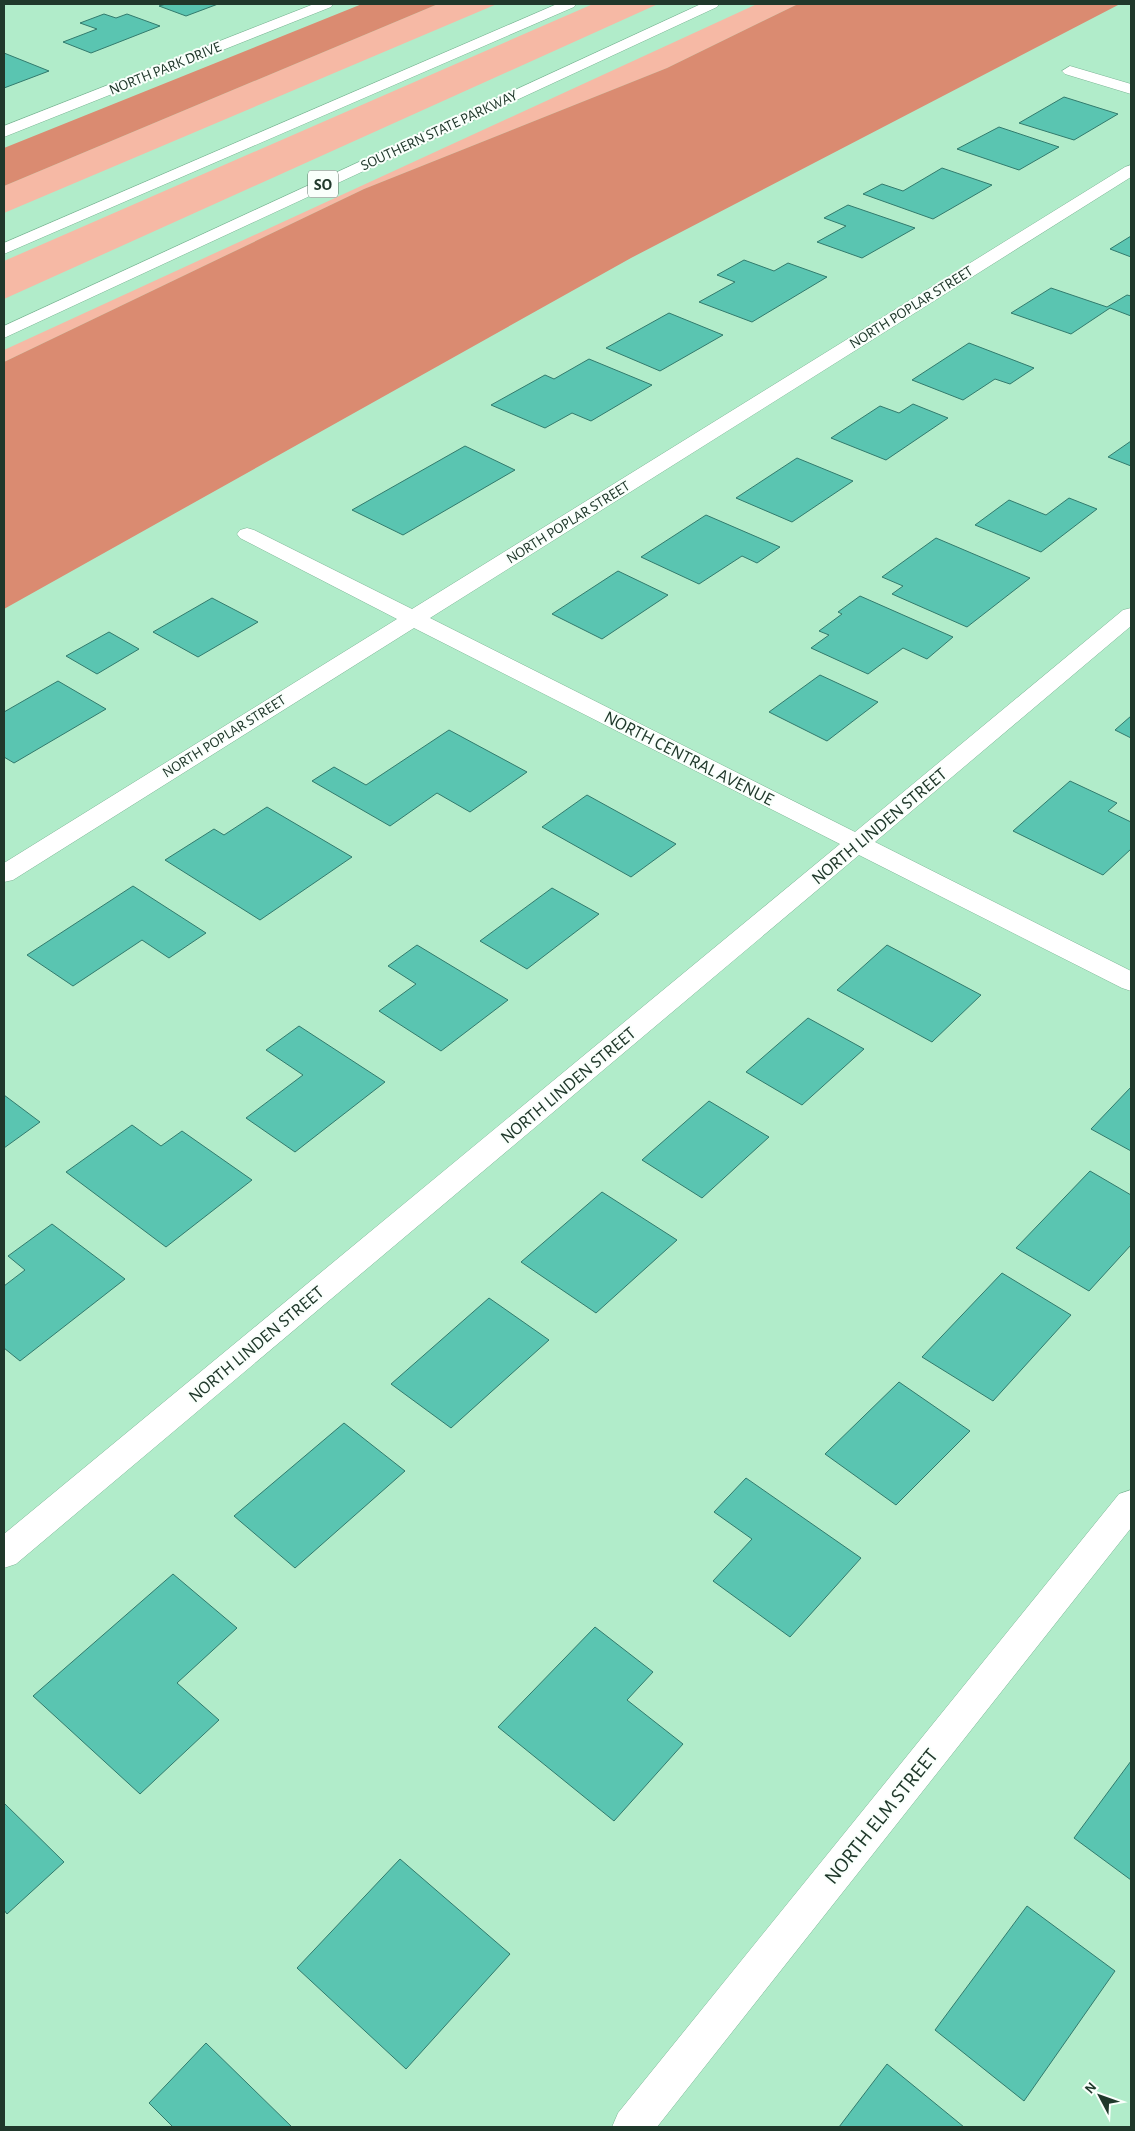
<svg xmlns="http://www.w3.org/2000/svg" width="1135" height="2131" font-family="'Alegreya Sans',sans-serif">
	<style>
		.green { fill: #f6b9a5 }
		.forest { fill: #da8b71 }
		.building { fill: #5ac5b1; stroke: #327b6d }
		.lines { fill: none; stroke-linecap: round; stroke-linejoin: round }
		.minor-casing { stroke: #7cb595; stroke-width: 1 }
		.motorway-casing { stroke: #7cb595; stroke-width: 1 }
		.minor { fill: #fff; fill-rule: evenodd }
		.motorway { fill: #fff; fill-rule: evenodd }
		.labels { text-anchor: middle; stroke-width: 4; stroke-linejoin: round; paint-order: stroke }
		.far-street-label { font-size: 15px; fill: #20382b; stroke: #f9fffb }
		.shield { fill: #f9fffb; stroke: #617469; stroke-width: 1 }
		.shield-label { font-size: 16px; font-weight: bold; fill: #20382b }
		.street-label { font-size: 18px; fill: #20382b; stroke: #f9fffb }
		.near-street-label { font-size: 21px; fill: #20382b; stroke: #f9fffb }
	</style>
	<rect width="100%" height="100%" fill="#b1ecca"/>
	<path class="green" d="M438 4H497L4 213V186Z
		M593 4H658L4 299V261Z
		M757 4H798L667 68 364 189 4 362V350Z"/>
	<path class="forest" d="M362 4H438L4 186V148Z
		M798 4H1120L631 258 4 609V362L364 189 667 68Z"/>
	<path class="building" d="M166 4H218L186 16 159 6Z
		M104 14 116 18 127 14 160 26 91 53 63 42 97 29 80 23Z
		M4 53 49 71 4 88Z
		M1064 97 1118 114 1074 140 1019 123Z
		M999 127 1059 147 1019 170 957 149Z
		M942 168 992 185 933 219 863 194 882 184 903 191Z
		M848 205 915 228 862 258 817 242 846 226 824 218Z
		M1131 236V257L1110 249Z
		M744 260 774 271 788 263 827 277 752 322 699 302 735 282 717 275Z
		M1051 288 1107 307 1127 295 1131 296V316L1110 308 1071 334 1011 313Z
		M669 313 723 335 660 371 606 348Z
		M969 343 1034 368 1010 384 995 379 963 400 912 380Z
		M589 359 652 385 591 421 572 413 545 428 491 405 545 375 554 379Z
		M913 404 948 418 886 460 831 438 880 406 899 413Z
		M1131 441V466L1108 457Z
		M465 446 515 470 403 535 352 510Z
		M797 458 853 481 792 522 736 498Z
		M1069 498 1097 509 1041 552 975 525 1009 500 1046 515Z
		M706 515 780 547 757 563 742 556 699 584 641 557Z
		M936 538 1030 578 967 627 892 594 903 586 882 577Z
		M618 571 668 595 602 639 552 614Z
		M860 596 953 637 927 659 903 648 868 674 811 648 829 635 819 631 842 614 838 612Z
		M212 598 258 622 198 657 153 632Z
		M109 632 139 649 97 674 66 656Z
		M820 675 878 702 827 741 769 712Z
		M58 681 106 709 14 763 4 757V712Z
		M1131 716V738L1115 730Z
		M449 730 527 772 470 812 437 793 390 826 312 781 334 767 366 785Z
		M1070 781 1117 803 1108 811 1131 822V849L1103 875 1013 831Z
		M587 795 676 844 631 877 542 827Z
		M267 807 352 857 260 920 165 860 214 829 224 835Z
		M133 886 206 933 169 958 142 940 73 986 27 955Z
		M552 888 599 914 527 969 480 941Z
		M417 945 508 1000 441 1051 379 1011 416 984 388 966Z
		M887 945 981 995 932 1042 837 990Z
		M808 1018 864 1049 802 1105 746 1072Z
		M299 1026 385 1082 295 1152 246 1118 303 1075 266 1050Z
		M1131 1087V1151L1091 1129Z
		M4 1095 40 1122 4 1148Z
		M709 1101 769 1137 702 1198 642 1160Z
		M132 1125 161 1146 182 1131 252 1180 166 1247 66 1172Z
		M1090 1171 1131 1195V1245L1089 1291 1016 1248Z
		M602 1192 677 1240 596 1313 521 1262Z
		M52 1224 125 1279 20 1361 4 1348V1286L25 1270 8 1256Z
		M1002 1273 1071 1315 993 1401 922 1357Z
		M489 1298 549 1340 451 1428 391 1384Z
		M899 1382 970 1431 896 1505 825 1454Z
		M344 1423 405 1471 295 1568 234 1516Z
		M746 1478 861 1558 790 1637 713 1581 752 1539 714 1512Z
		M173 1574 237 1628 177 1683 219 1720 140 1794 33 1696Z
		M595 1627 653 1672 627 1700 683 1744 614 1821 498 1727Z
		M1131 1761V1880L1074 1838Z
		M4 1803 64 1862 7 1914 4 1910Z
		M400 1859 510 1954 406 2069 297 1968Z
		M1027 1906 1115 1971 1024 2101 935 2030Z
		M206 2043 292 2127H173L149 2103Z
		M887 2064 964 2127H839Z"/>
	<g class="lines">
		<g class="minor-casing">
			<path id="minor" d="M314 4H333L331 7 4 137V126Z
				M1070 66 1131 84V94L1065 74 1062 71Z
				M1131 165V177L430 618 855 832 1123 610 1131 608V626L875 842 1131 971V991L1122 988 859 855 16 1564 4 1568V1534L840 844 414 628 13 880 4 882V863L397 619 240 538 237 534 240 530 247 528 254 530 412 609 1125 167Z
				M1131 1490V1528L657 2127H612L618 2113 1119 1494Z"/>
		</g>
		<g class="motorway-casing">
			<path id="motorway" d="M557 4H576L574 7 4 254V243Z
				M701 4H719L717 7 4 338V326Z"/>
		</g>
		<use href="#minor" class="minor"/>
		<use href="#motorway" class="motorway"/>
	</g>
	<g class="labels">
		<g class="far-street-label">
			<text transform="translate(165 68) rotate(-22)" y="5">NORTH PARK DRIVE</text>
			<text transform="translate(439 130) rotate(-25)" y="5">SOUTHERN STATE PARKWAY</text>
			<text transform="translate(911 307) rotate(-32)" y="5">NORTH POPLAR STREET</text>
			<text transform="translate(568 522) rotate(-32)" y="5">NORTH POPLAR STREET</text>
			<text transform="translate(224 736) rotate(-32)" y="5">NORTH POPLAR STREET</text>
		</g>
		<rect class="shield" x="308" y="170.5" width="30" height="27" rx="4"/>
		<g class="shield-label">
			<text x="323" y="190">SO</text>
		</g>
		<g class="street-label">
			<text transform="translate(689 758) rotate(27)" y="6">NORTH CENTRAL AVENUE</text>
			<text transform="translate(879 826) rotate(-40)" y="6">NORTH LINDEN STREET</text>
			<text transform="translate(568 1085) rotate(-40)" y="6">NORTH LINDEN STREET</text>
			<text transform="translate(256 1344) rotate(-40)" y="6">NORTH LINDEN STREET</text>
		</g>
		<g class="near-street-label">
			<text transform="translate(881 1816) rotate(-51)" y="7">NORTH ELM STREET</text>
		</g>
	</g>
	<rect width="1135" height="2131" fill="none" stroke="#20382b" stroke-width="10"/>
	<g transform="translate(1100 2096) rotate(311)" stroke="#f9fffb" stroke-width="4" paint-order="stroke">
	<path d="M0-4L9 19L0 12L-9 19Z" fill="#20382b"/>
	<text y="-8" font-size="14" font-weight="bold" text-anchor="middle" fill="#20382b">N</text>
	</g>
</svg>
